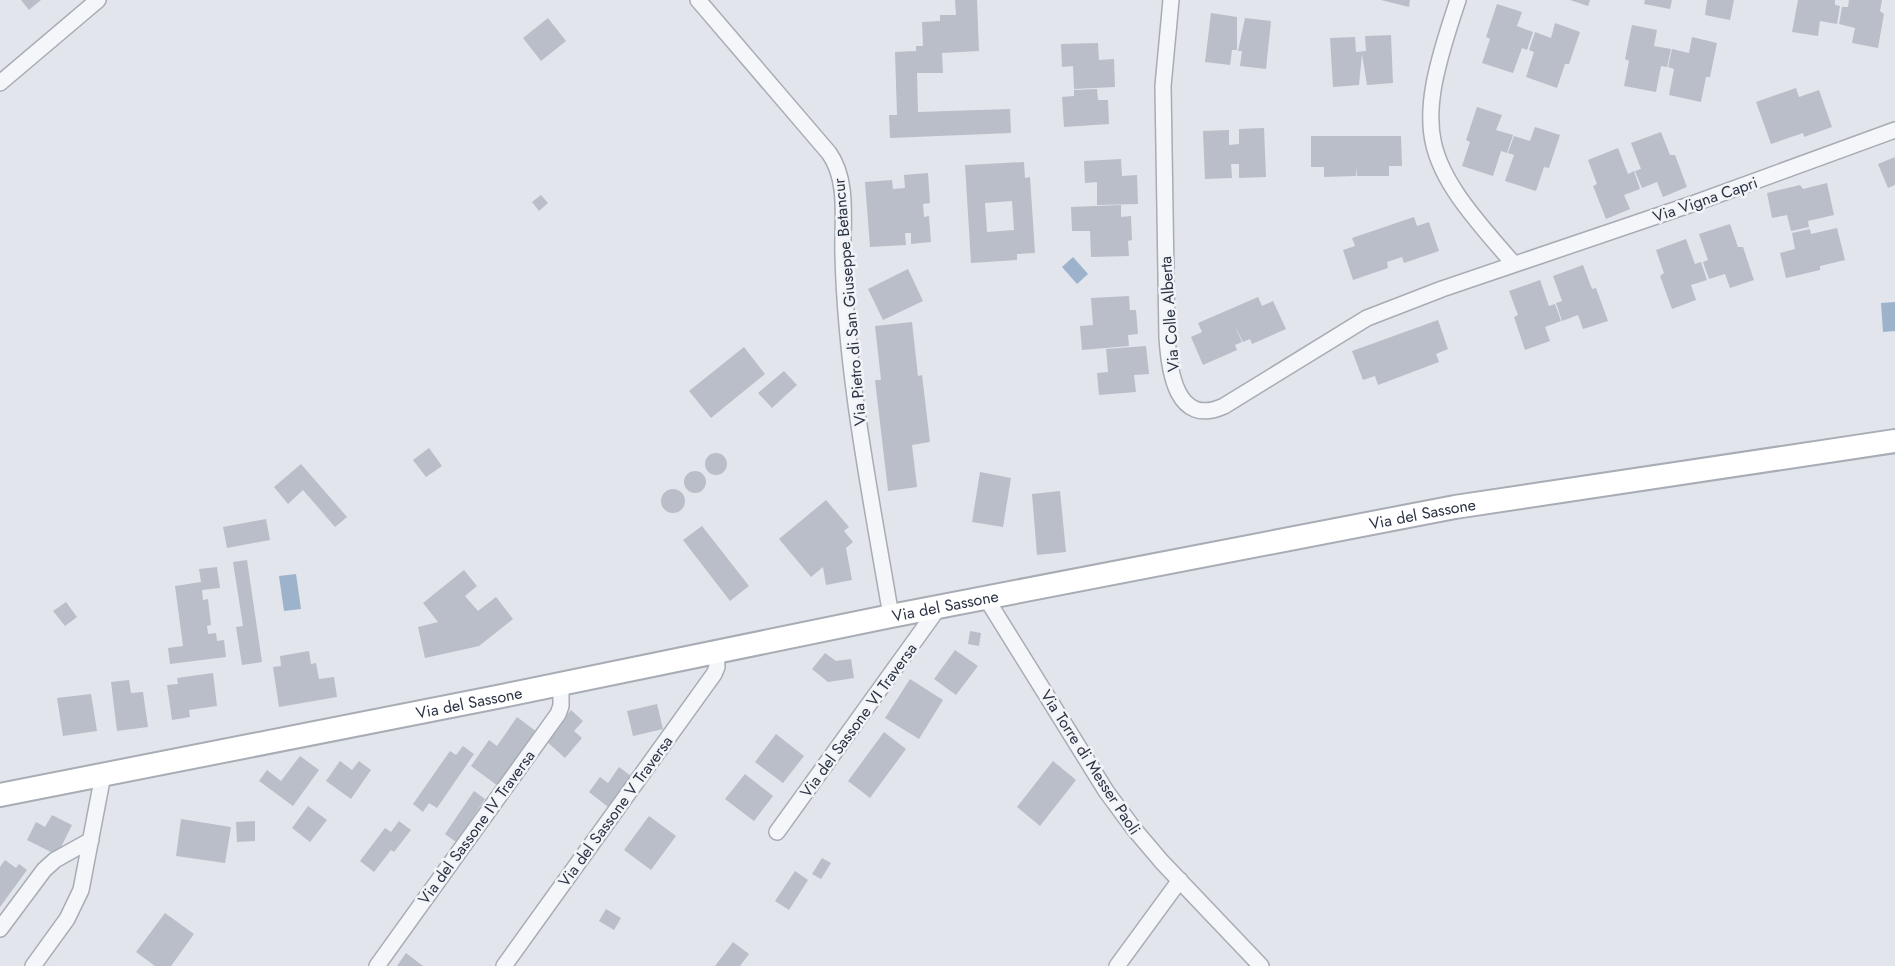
<svg xmlns="http://www.w3.org/2000/svg" width="1895" height="966" font-family="Jost,sans-serif">
	<style>
		.water { fill: #9db2cb }
		.building { fill: #b9bec8; fill-rule: evenodd }
		.lines { fill: none; stroke-linecap: round; stroke-linejoin: round }
		.street-casing { stroke: #a7acb5; stroke-width: 18 }
		.secondary-casing { stroke: #a7acb5; stroke-width: 26 }
		.street { stroke: #f5f6f9; stroke-width: 15 }
		.secondary { stroke: #fff; stroke-width: 22 }
		.labels { text-anchor: middle; stroke-width: 5; stroke-linejoin: round; paint-order: stroke }
		.street-label { font-size: 16px; fill: #2a3243; stroke: #f2f4f8 }
	</style>
	<rect width="100%" height="100%" fill="#e2e5eb"/>
	<path class="water" d="M1073 257 1088 274 1077 284 1062 267Z
		M1895 302V331L1883 332 1881 303Z
		M296 574 301 609 284 611 279 576Z"/>
	<path class="building" d="M21 0H41L29 10Z
		M955 0H977L979 51 942 53 943 73H917L918 112 1010 109 1011 133 890 138 889 115H897L895 52 916 51V46H923L922 22 940 21V15H956Z
		M1381 0H1410L1409 7Z
		M1570 0H1590L1588 6Z
		M1645 0H1672L1670 9 1644 4Z
		M1707 0H1734L1730 20 1705 15Z
		M1798 0H1835V5L1840 6 1837 24 1820 21 1818 36 1792 32Z
		M1849 0H1882L1880 11 1884 14 1878 48 1852 43 1855 28 1839 24 1842 7H1848Z
		M1497 4 1522 12 1517 26 1533 32 1527 50 1522 48 1513 73 1482 63 1490 39 1486 37Z
		M1211 13 1237 17V50H1232L1230 65 1205 62Z
		M548 18 566 41 541 61 523 38Z
		M1245 18 1271 21 1266 69 1240 66 1242 51H1238Z
		M1555 23 1580 32 1569 64H1565L1557 88 1526 77 1534 52 1529 50 1535 32 1551 38Z
		M1632 25 1657 30 1654 46 1671 49 1667 67 1661 66 1656 92 1624 86 1629 61 1625 59Z
		M1391 35 1393 83 1367 85 1362 54 1359 85 1333 87 1330 38 1355 37 1356 52 1366 51 1365 36Z
		M1692 37 1717 43 1710 77H1706L1701 102 1669 95 1674 69 1668 67 1672 49 1689 53Z
		M1098 43 1099 60 1114 59 1115 87 1074 89 1073 66 1062 67 1061 44Z
		M1796 88 1799 97 1819 90 1832 127 1804 137 1803 133 1771 144 1756 102Z
		M1097 89 1098 100H1108L1109 124 1064 127 1062 97 1074 96V90Z
		M1477 107 1502 115 1496 130 1513 135 1507 153 1501 151 1493 176 1462 166 1470 142 1466 140Z
		M1535 127 1560 135 1549 168 1544 167 1536 191 1505 181 1514 155 1508 153 1514 136 1530 141Z
		M1264 128 1266 177 1239 178V164H1231L1232 178 1205 179 1203 131 1229 130V145L1239 144V129Z
		M1661 132 1670 155H1675L1687 187 1663 197 1657 182 1642 188 1635 171 1641 169 1631 143Z
		M1311 136H1401L1402 166H1389V176H1357V166L1356 176 1324 177V167H1311Z
		M1618 148 1628 174 1634 171 1640 189 1624 195 1630 209 1606 219 1593 186 1597 184 1588 160Z
		M1895 157V185L1888 188 1878 164Z
		M1121 159 1122 176 1137 175 1138 204 1097 205V182L1085 183 1084 161Z
		M1024 162 1025 178 1030 177 1035 253 1017 254V260L971 263 965 165ZM1012 201 1014 230 987 232 985 203Z
		M928 173 930 203 923 204 924 217 929 216 931 242 911 244V233H905L906 245 870 247 865 182 892 180 893 189 905 188 904 175Z
		M1827 183 1834 215 1808 221 1809 227 1791 231 1787 215 1772 218 1767 193 1800 185 1803 189Z
		M541 195 548 203 539 211 532 202Z
		M1121 205V217L1131 216 1132 240 1128 241 1129 256 1091 257 1090 231H1072L1071 207Z
		M1414 217 1417 226 1429 222 1439 251 1404 263 1402 257 1387 262 1388 268 1353 280 1343 250 1355 246 1352 238Z
		M1730 224 1738 247H1743L1754 280 1730 288 1725 274 1709 279 1703 262 1708 260 1699 234Z
		M1837 228 1845 260 1820 266V270L1786 278 1780 253 1795 249 1792 233 1810 229 1811 234Z
		M1686 239 1695 264 1701 262 1707 280 1691 285 1696 300 1672 309 1660 276 1664 273 1656 250Z
		M1583 265 1592 289 1596 288 1608 321 1583 329 1578 315 1562 321 1556 303 1562 301 1553 276Z
		M908 269 923 301 883 320 868 289Z
		M1540 280 1549 306 1555 304 1561 321 1545 327 1550 341 1525 350 1514 317 1518 315 1509 291Z
		M1129 296 1130 310H1136L1138 334 1128 335 1129 346 1082 350 1080 326 1093 325 1091 298Z
		M1258 297 1262 306 1273 301 1286 329 1252 344 1250 339 1243 342 1234 324 1242 342 1235 345 1237 350 1203 365 1191 337 1202 332 1198 323Z
		M1438 320 1448 349 1436 354 1439 362 1378 385 1375 376 1363 380 1352 351Z
		M912 322 918 376 922 375 930 442 912 445 917 487 888 491 875 380H881L875 326Z
		M1146 346 1149 374 1134 375 1136 392 1099 395 1097 373 1108 372 1106 349Z
		M744 347 765 374 711 418 689 391Z
		M784 371 797 385 772 408 758 393Z
		M429 448 442 466 426 477 413 460Z
		M705 464a11 11 0 1 1 22 0a11 11 0 1 1-22 0Z
		M301 464 347 517 335 527 303 490 288 504 274 487Z
		M684 482a11 11 0 1 1 22 0a11 11 0 1 1-22 0Z
		M980 472 1011 478 1003 527 972 522Z
		M661 501a12 12 0 1 1 24 0a12 12 0 1 1-24 0Z
		M1060 491 1066 552 1037 555 1032 494Z
		M826 500 849 527 844 531 853 542 846 548 852 580 826 585 823 567 811 577 779 539Z
		M266 519 270 540 227 548 223 527Z
		M702 526 749 586 730 601 683 540Z
		M247 560 262 662 242 665 236 627 243 626 233 562Z
		M217 567 220 588 202 590 203 600 208 599 211 625 207 626 208 634 216 633 217 641 224 640 226 657 170 664 168 648 183 646 175 586 201 582 199 569Z
		M464 570 477 586 465 596 478 611 496 597 513 619 479 646 425 658 418 627 438 622 423 603Z
		M66 602 77 617 65 626 53 611Z
		M970 631 981 633 979 646 968 644Z
		M955 650 978 666 956 695 934 679Z
		M309 651 311 664 316 663 319 679 334 677 337 697 279 707 273 667 281 666 280 656Z
		M825 653 836 661 851 659 854 678 828 682 812 669Z
		M213 673 217 706 189 710 190 717 172 720 167 685 178 684 177 678Z
		M910 679 943 700 919 739 885 718Z
		M129 680 131 693 143 692 148 727 117 731 111 682Z
		M91 694 97 731 63 736 57 698Z
		M657 704 663 729 633 736 627 711Z
		M571 710 583 721 574 731 582 738 565 758 545 740Z
		M517 717 537 732 498 786 471 766 489 740 497 746Z
		M884 732 906 749 870 798 848 781Z
		M776 734 804 756 783 783 755 762Z
		M463 746 474 754 437 808 429 803 423 812 413 804 450 751 456 755Z
		M300 756 319 770 293 806 259 781 267 770 281 781Z
		M340 761 352 770 359 761 371 770 351 799 326 781Z
		M1053 761 1076 780 1040 826 1017 807Z
		M619 767 631 776 608 807 589 792 600 777 608 783Z
		M745 774 773 796 754 821 725 799Z
		M474 791 485 799 456 842 445 834Z
		M308 806 327 820 310 842 292 828Z
		M52 815 72 825 57 855 27 840 36 822 45 827Z
		M649 816 676 836 651 870 624 850Z
		M181 819 231 827 225 863 176 856Z
		M255 821V841L237 842 236 822Z
		M399 821 411 830 394 852 391 850 374 872 360 861 385 828 391 832Z
		M822 858 831 863 821 879 812 874Z
		M5 860 16 868 19 864 27 870 0 907V867Z
		M795 871 808 880 789 910 775 901Z
		M606 909 621 918 614 930 599 921Z
		M165 913 194 934 171 966H155L136 952Z
		M733 942 749 954 740 966H715Z
		M406 953 423 966H397Z"/>
	<g class="lines">
		<g class="street-casing">
			<path id="street" d="M698 0 829 153C849 181 842 222 843 255 846 376 871 497 891 616
				M1171 0 1163 86 1167 337C1169 370 1176 428 1224 406L1367 318 1442 289 1695 203 1895 130
				M1458 0C1412 136 1420 158 1514 264
				M0 83 98 0
				M986 598 1106 791 1134 829 1162 862 1261 966
				M777 832 939 607
				M0 929 44 870 55 860 91 840
				M33 966 67 919 81 890 103 775
				M377 966 558 714 561 706V684
				M504 966 714 674 717 667 716 652
				M1117 966 1180 880"/>
		</g>
		<g class="secondary-casing">
			<g id="secondary">
				<path id="s1" d="M0 795 502 696 891 616 1455 507 1895 441"/>
			</g>
		</g>
		<use href="#street" class="street"/>
		<use href="#secondary" class="secondary"/>
	</g>
	<g class="labels">
		<g class="street-label">
			<text transform="translate(1705 199) rotate(-19)" y="6">Via Vigna Capri</text>
			<text transform="translate(849 302) rotate(-95)" y="6">Via Pietro di San Giuseppe Betancur</text>
			<text transform="translate(1169 314) rotate(-94)" y="6">Via Colle Alberta</text>
			<text dy="6" stroke="none"><textPath href="#s1" startOffset="1450">Via del Sassone</textPath></text>
			<text dy="6" stroke="none"><textPath href="#s1" startOffset="964">Via del Sassone</textPath></text>
			<text dy="6" stroke="none"><textPath href="#s1" startOffset="478">Via del Sassone</textPath></text>
			<text transform="translate(858 720) rotate(-54)" y="6">Via del Sassone VI Traversa</text>
			<text transform="translate(1091 762) rotate(57)" y="6">Via Torre di Messer Paoli</text>
			<text transform="translate(615 811) rotate(-54)" y="6">Via del Sassone V Traversa</text>
			<text transform="translate(476 827) rotate(-54)" y="6">Via del Sassone IV Traversa</text>
		</g>
	</g>
</svg>
